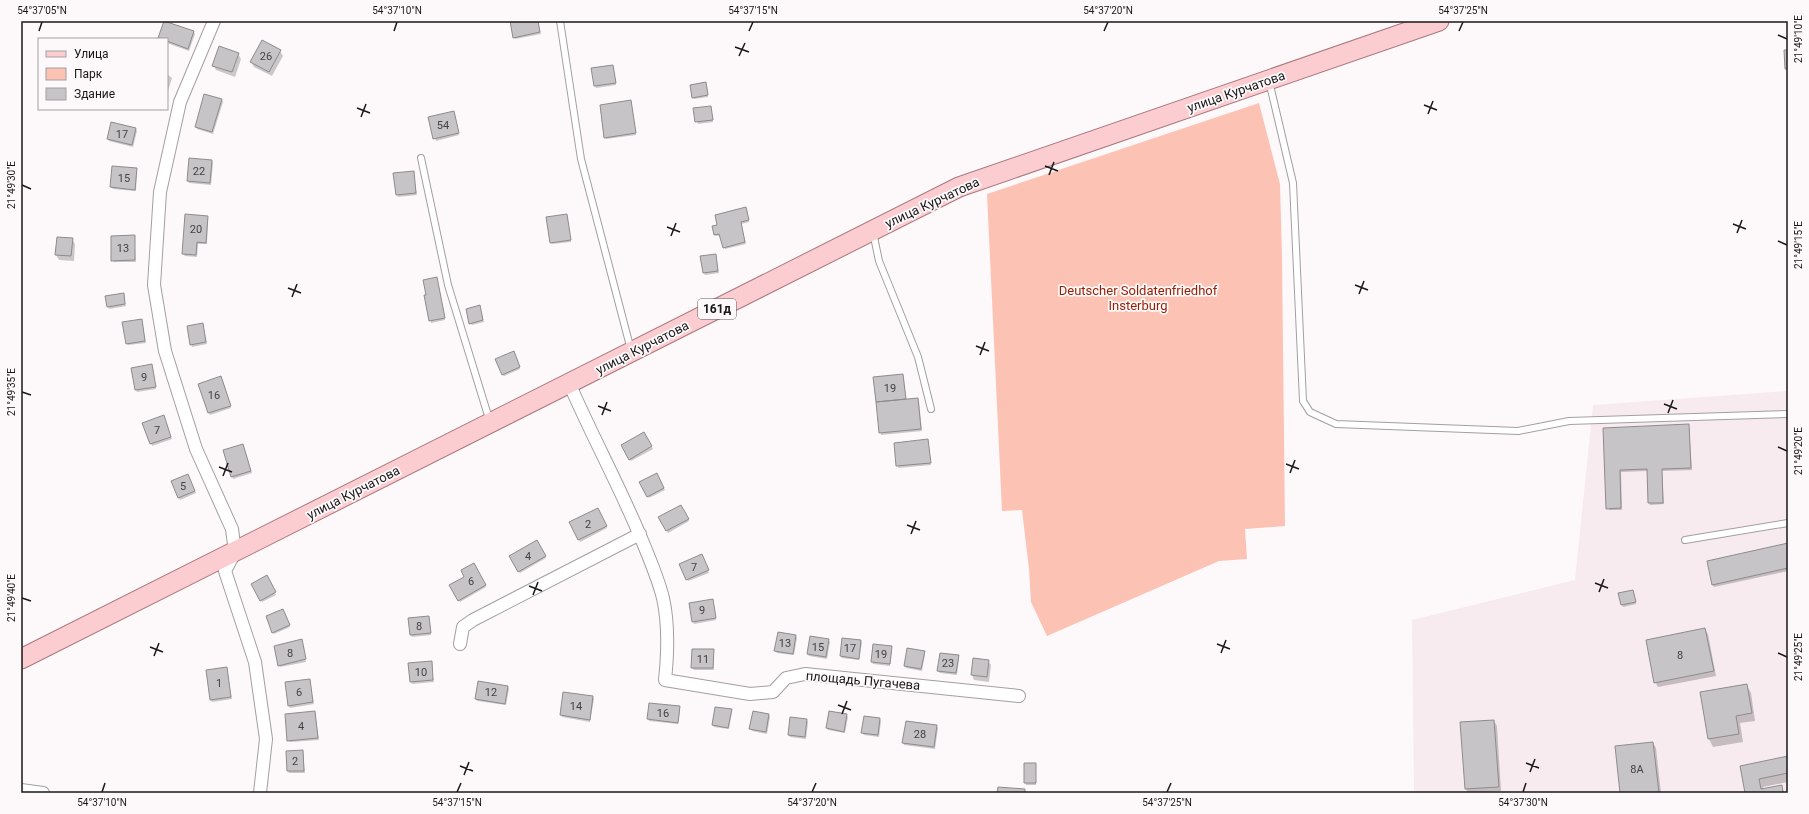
<svg xmlns="http://www.w3.org/2000/svg" width="1809" height="814" font-family="Roboto,sans-serif">
	<style>
		.built { fill: #f7ebf0 }
		.green { fill: #fcc2b4 }
		.shadow { fill: #0003 }
		.building { fill: #c7c4c7; stroke: #8e8b8d }
		.lines { fill: none; stroke-linecap: round; stroke-linejoin: round }
		.service-casing { stroke: #a39fa1; stroke-width: 8 }
		.minor-casing { stroke: #a39fa1; stroke-width: 14 }
		.primary-casing { stroke: #aa777d; stroke-width: 21 }
		.service { stroke: #fff; stroke-width: 6 }
		.minor { stroke: #fff; stroke-width: 12 }
		.primary { stroke: #fbcdd1; stroke-width: 19 }
		.ticks { fill: none; stroke: #191718; stroke-width: 1.5 }
		.labels { text-anchor: middle; stroke-width: 3.5; stroke-linejoin: round; paint-order: stroke }
		.number-label { font-size: 11px; fill: #444244 }
		.shield { fill: #fdf9fa; stroke: #5d5b5c; stroke-width: 1 }
		.shield-label { font-size: 12px; font-weight: bold; fill: #191718 }
		.street-label { font-size: 13px; fill: #191718; stroke: #fdf9fa }
		.park-label { font-size: 13px; fill: #941e02; stroke: #fdf9fa }
		.neatline { fill: none; stroke: #191718; stroke-width: 1.5 }
		.ticks-label { font-size: 10px; text-anchor: middle; fill: #191718 }
	</style>
	<rect width="100%" height="100%" fill="#fdf9fa"/>
	<path class="built" d="M1788 391V793H1414L1412 620 1575 580 1593 405Z"/>
	<path class="green" d="M1259 103 1280 184 1282 257 1285 526 1245 529 1247 559 1219 561 1047 636 1031 602 1029 569 1022 510 1002 511 987 194Z"/>
	<path class="shadow" d="M511 21H538L541 34 515 39Z
		M194 32 195 34 189 51 167 43V39L159 38Z
		M280 51 283 56 272 76 254 67 251 62Z
		M238 54 241 59 235 77 216 70 214 66Z
		M613 66 616 85 596 88 595 86Z
		M167 74 172 78 167 94Z
		M707 85 708 97 694 99 692 97Z
		M222 100 223 102 213 134 197 129 196 127Z
		M631 101 636 135 606 139 605 137Z
		M710 107 713 122 698 124 694 109Z
		M454 114 459 135 436 141 429 118Z
		M136 129 137 131 133 147 109 141 108 139Z
		M212 161 213 163 211 185 189 183 188 181Z
		M136 169 137 171 136 191 113 189 111 187Z
		M413 172 417 195 398 197 394 174Z
		M747 210 749 222 741 224 746 244 725 249 721 235 716 236 715 234 718 226Z
		M567 215 571 242 552 244 551 242Z
		M207 217 208 219 207 244H198L197 257 185 256 183 254Z
		M134 236 136 262H114L112 260Z
		M72 239 75 244 74 261 59 260 56 255Z
		M715 255 719 273 705 275 704 273Z
		M437 281 445 320 431 323 425 296H427Z
		M123 294 126 306 109 309 108 306Z
		M480 309 484 322 472 325 470 323Z
		M142 322 146 343 128 345 127 343Z
		M203 324 207 344 192 347 191 344Z
		M514 355 520 369 504 376 502 374Z
		M152 365 156 389 137 392 136 390Z
		M903 375 906 400 917 399 919 401 922 431 881 435 874 378Z
		M222 380 231 408 210 415 199 385Z
		M165 419 172 439 152 446 144 423Z
		M1689 425 1692 470 1662 471 1664 504 1650 505 1649 503 1648 471 1621 472 1622 510H1609L1604 429Z
		M643 433 653 449 631 461 622 446Z
		M928 440 931 465 898 468 895 444Z
		M244 447 252 473 233 479 232 476Z
		M656 474 665 490 649 498 641 482Z
		M189 477 196 493 180 500 172 482Z
		M681 506 689 521 668 533 659 517Z
		M597 509 607 528 580 542 570 522Z
		M537 541 546 558 520 573 510 556Z
		M1788 544V571L1714 587 1713 585 1708 561Z
		M703 558 709 573 688 581 687 579Z
		M474 564 486 587 460 602 451 586 466 577Z
		M267 577 276 595 262 602 253 584Z
		M1634 593 1636 604 1623 607 1619 594Z
		M713 602 716 620 694 624 693 621Z
		M284 612 290 627 274 634 273 632Z
		M428 617 431 635 412 637 411 635Z
		M1705 629 1708 634 1716 676 1658 687 1655 682Z
		M796 636 797 638 794 655 777 653 775 650Z
		M843 639 861 641 862 643 859 660 842 658 841 656Z
		M828 640 830 642 827 659 809 656 808 654Z
		M302 643 306 662 280 667 279 665Z
		M874 645 891 647 892 649 890 666 873 664 872 662Z
		M908 649 924 652 925 654 922 671 906 668 905 666Z
		M713 650 714 670H694L692 668Z
		M958 656 959 658 957 675 940 673 938 671Z
		M988 661 991 665 989 682 974 680 972 675Z
		M431 662 434 682 412 684 411 682Z
		M226 668 232 699 212 702 211 700Z
		M309 680 314 704 290 708 289 706Z
		M508 686 509 689 506 705 477 701 476 699Z
		M1747 686 1751 693 1755 721 1740 723 1743 742 1713 747 1709 739 1702 693Z
		M564 693 593 697 594 699 590 722 562 717 561 715Z
		M679 707 680 710 678 724 649 721 648 719Z
		M731 710 732 712 729 729 714 727 713 725Z
		M315 712 319 740 290 742 288 740Z
		M753 713 769 715 770 717 767 734 752 731 751 729Z
		M846 715 848 717 845 733 828 730 827 728Z
		M880 719 881 721 879 737 864 735 862 733Z
		M807 720 808 722 806 739 790 737 789 735Z
		M1494 721 1497 726 1501 791 1468 793 1466 789Z
		M937 726 938 728 935 749 904 745 903 742Z
		M1653 743 1656 748 1661 793H1621Z
		M303 751 305 773H289L288 771Z
		M1788 757V782L1763 787 1764 790 1781 786 1785 793H1746L1741 766Z
		M1036 764V785H1026L1025 782Z"/>
	<path class="building" d="M164 21 194 31 188 49 167 41V39L158 38Z
		M510 21H538L540 32 513 38Z
		M262 40 281 50 269 72 250 62Z
		M219 46 239 53 232 72 212 66Z
		M1784 50H1788V69H1785Z
		M613 65 616 83 594 86 591 68Z
		M706 82 708 95 692 98 690 85Z
		M204 94 222 99 212 132 195 127Z
		M631 100 636 133 604 138 600 105Z
		M711 106 713 120 695 122 693 108Z
		M454 111 459 133 433 139 428 117Z
		M111 122 136 128 132 145 107 139Z
		M189 158 212 160 210 183 187 181Z
		M112 166 137 168 135 190 110 187Z
		M414 171 416 193 396 195 393 173Z
		M746 207 749 220 741 222 745 242 723 248 719 234 714 235 712 226 717 225 715 215Z
		M185 214 208 216 206 243 197 242 196 255 182 254Z
		M567 214 571 240 550 243 546 217Z
		M135 235V260L111 261V236Z
		M57 237 73 238 71 256 55 255Z
		M716 254 718 271 703 273 700 256Z
		M437 277 445 318 429 321 424 295H426L423 280Z
		M124 293 125 304 107 307 105 296Z
		M480 305 483 320 469 324 466 309Z
		M142 319 145 341 126 344 122 322Z
		M203 323 206 342 190 345 187 326Z
		M514 351 520 367 502 375 495 359Z
		M152 364 156 387 135 390 131 368Z
		M903 374 906 399 876 402 873 377Z
		M221 376 231 406 208 413 198 384Z
		M918 398 921 429 879 433 876 402Z
		M164 415 171 437 150 444 142 423Z
		M1689 424 1691 468 1662 469 1663 503H1648L1647 469 1620 470 1621 508 1606 509 1603 428Z
		M644 432 652 446 629 460 621 445Z
		M928 439 931 463 896 466 894 443Z
		M243 444 251 471 231 477 223 450Z
		M657 473 664 488 647 497 639 482Z
		M188 474 195 491 178 498 171 481Z
		M681 505 689 519 666 531 658 517Z
		M598 508 607 526 578 540 569 522Z
		M537 540 546 556 518 572 509 556Z
		M1788 543V568L1712 585 1707 561Z
		M702 554 709 570 686 580 679 564Z
		M474 563 486 585 458 601 449 585 464 577 461 570Z
		M267 575 276 592 260 601 251 584Z
		M1633 590 1636 602 1621 605 1618 593Z
		M713 599 716 618 692 622 689 603Z
		M283 609 290 625 272 633 266 616Z
		M429 616 431 633 410 635 408 618Z
		M1705 628 1714 671 1654 683 1646 640Z
		M778 632 796 635 793 654 774 651Z
		M810 636 829 639 826 657 807 654Z
		M842 638 861 640 859 659 840 656Z
		M302 639 306 659 278 666 274 646Z
		M873 644 892 646 890 664 871 662Z
		M907 648 925 651 921 669 904 666Z
		M692 649H714L713 668H691Z
		M940 653 959 655 956 673 937 671Z
		M973 658 989 660 987 677 971 675Z
		M432 661 433 680 410 682 408 663Z
		M227 667 231 697 210 700 206 670Z
		M310 679 313 702 288 706 285 682Z
		M478 681 508 686 505 704 475 699Z
		M1747 684 1752 713 1736 716 1739 734 1708 739 1700 692Z
		M563 692 593 696 590 720 560 715Z
		M649 703 680 706 678 723 647 719Z
		M715 707 732 709 728 728 712 725Z
		M315 711 318 738 287 741 285 714Z
		M753 711 769 714 766 732 749 729Z
		M829 711 847 714 844 732 826 728Z
		M864 716 880 718 878 735 861 733Z
		M790 717 807 719 805 737 788 735Z
		M1494 720 1499 787 1465 789 1460 722Z
		M906 721 937 725 934 747 902 743Z
		M1653 742 1659 793H1620L1615 746Z
		M303 750 304 771H287L286 751Z
		M1788 756V773L1759 779 1761 789 1782 785 1783 793H1745L1740 766Z
		M1024 763H1036V783H1024Z
		M998 787 1025 789V793H997Z"/>
	<g class="lines">
		<g class="service-casing">
			<path id="service" d="M560 21 581 159 631 350
				M1269 81 1293 183 1303 401 1310 412 1336 424 1518 431 1569 421 1788 414
				M421 158 448 285 490 422
				M873 232 879 261 918 357 931 409
				M1685 540 1788 523"/>
		</g>
		<g class="minor-casing">
			<path id="minor" d="M214 21 180 102 160 192 154 285 165 351 196 449 232 529 235 552 225 571 255 662 266 739 260 793
				M569 383C592 436 619 485 641 538 649 557 658 578 663 598 669 625 668 652 665 680L750 694 773 692 786 678 805 674 1019 696
				M460 644 463 627 473 620 640 534
				M21 790 43 793"/>
		</g>
		<g class="primary-casing">
			<path id="primary" d="M21 659 959 187 1439 21"/>
		</g>
		<use href="#service" class="service"/>
		<use href="#minor" class="minor"/>
		<use href="#primary" class="primary"/>
	</g>
	<path class="ticks" d="M39 31 42 22M394 31 397 22M749 31 753 22M1104 31 1108 22M1459 31 1463 22M1778 35 1787 39M735 47 749 52M739 56 745 43M1424 105 1437 110M357 108 370 113M1428 114 1433 101M361 117 366 104M1045 166 1058 171M1049 175 1054 162M22 185 31 189M1733 224 1746 229M667 227 680 232M1737 233 1742 220M671 236 676 223M1778 241 1787 245M1355 285 1368 290M288 288 301 293M1359 294 1364 281M292 297 297 284M976 346 989 351M980 355 985 342M22 392 31 395M1664 404 1677 409M598 406 611 411M1668 413 1673 400M602 415 607 402M1778 447 1787 451M1286 464 1299 469M219 467 232 472M1290 473 1295 460M223 476 228 463M907 525 920 530M911 534 916 521M1595 583 1608 588M529 586 542 591M1599 592 1604 579M533 595 538 582M22 598 31 601M1217 644 1230 649M150 647 163 652M1221 653 1226 640M1778 653 1787 657M154 656 159 643M838 705 851 710M842 714 847 701M1526 763 1539 768M460 766 473 771M1530 772 1535 759M464 775 469 762M102 792 105 783M457 792 461 783M812 792 816 783M1167 792 1171 783M1523 792 1526 783"/>
	<g class="labels">
		<g class="number-label">
			<text x="266" y="60">26</text>
			<text x="443" y="129">54</text>
			<text x="122" y="138">17</text>
			<text x="199" y="175">22</text>
			<text x="124" y="182">15</text>
			<text x="196" y="233">20</text>
			<text x="123" y="252">13</text>
			<text x="144" y="381">9</text>
			<text x="890" y="392">19</text>
			<text x="214" y="399">16</text>
			<text x="157" y="434">7</text>
			<text x="183" y="490">5</text>
			<text x="588" y="528">2</text>
			<text x="528" y="560">4</text>
			<text x="694" y="571">7</text>
			<text x="471" y="585">6</text>
			<text x="702" y="614">9</text>
			<text x="419" y="630">8</text>
			<text x="785" y="647">13</text>
			<text x="818" y="651">15</text>
			<text x="850" y="652">17</text>
			<text x="290" y="657">8</text>
			<text x="881" y="658">19</text>
			<text x="1680" y="659">8</text>
			<text x="703" y="663">11</text>
			<text x="948" y="667">23</text>
			<text x="421" y="676">10</text>
			<text x="219" y="687">1</text>
			<text x="299" y="696">6</text>
			<text x="491" y="696">12</text>
			<text x="576" y="710">14</text>
			<text x="663" y="717">16</text>
			<text x="301" y="730">4</text>
			<text x="920" y="738">28</text>
			<text x="295" y="765">2</text>
			<text x="1637" y="773">8А</text>
		</g>
		<rect class="shield" x="698" y="299" width="38" height="20" rx="3"/>
		<g class="shield-label">
			<text x="717" y="313">161д</text>
		</g>
		<g class="street-label">
			<text transform="translate(1236 91) rotate(-19)" y="5">улица Курчатова</text>
			<text transform="translate(932 202) rotate(-25)" y="5">улица Курчатова</text>
			<text transform="translate(642 347) rotate(-27)" y="5">улица Курчатова</text>
			<text transform="translate(353 492) rotate(-27)" y="5">улица Курчатова</text>
			<text transform="translate(863 680) rotate(5)" y="5">площадь Пугачева</text>
		</g>
		<g class="park-label">
			<text x="1138" y="295">Deutscher Soldatenfriedhof<tspan x="1138" dy="15">Insterburg</tspan></text>
		</g>
	</g>
	<rect width="1809" height="814" fill="none" stroke="#fdf9fa" stroke-width="44"/>
	<rect x="38" y="38" width="130" height="72" fill="#fdf9fa" stroke="#a29fa0"/>
	<rect x="46" y="51" width="20" height="6" fill="#fbcdd1" stroke="#a29fa0"/>
	<text x="74" y="58" font-size="12" fill="#191718">Улица</text>
	<rect x="46" y="68" width="20" height="12" fill="#fcc2b4" stroke="#a29fa0"/>
	<text x="74" y="78" font-size="12" fill="#191718">Парк</text>
	<rect x="46" y="88" width="20" height="12" fill="#c7c4c7" stroke="#a29fa0"/>
	<text x="74" y="98" font-size="12" fill="#191718">Здание</text>
	<rect x="22" y="22" width="1765" height="770" class="neatline"/>
	<g class="ticks-label">
		<text x="42" y="14">54°37'05"N</text>
		<text x="397" y="14">54°37'10"N</text>
		<text x="753" y="14">54°37'15"N</text>
		<text x="1108" y="14">54°37'20"N</text>
		<text x="1463" y="14">54°37'25"N</text>
		<text transform="translate(1798 39) rotate(-90)" y="4">21°49'10"E</text>
		<text transform="translate(11 185) rotate(-90)" y="4">21°49'30"E</text>
		<text transform="translate(1798 245) rotate(-90)" y="4">21°49'15"E</text>
		<text transform="translate(11 392) rotate(-90)" y="4">21°49'35"E</text>
		<text transform="translate(1798 451) rotate(-90)" y="4">21°49'20"E</text>
		<text transform="translate(11 598) rotate(-90)" y="4">21°49'40"E</text>
		<text transform="translate(1798 657) rotate(-90)" y="4">21°49'25"E</text>
		<text x="102" y="806">54°37'10"N</text>
		<text x="457" y="806">54°37'15"N</text>
		<text x="812" y="806">54°37'20"N</text>
		<text x="1167" y="806">54°37'25"N</text>
		<text x="1523" y="806">54°37'30"N</text>
	</g>
</svg>
